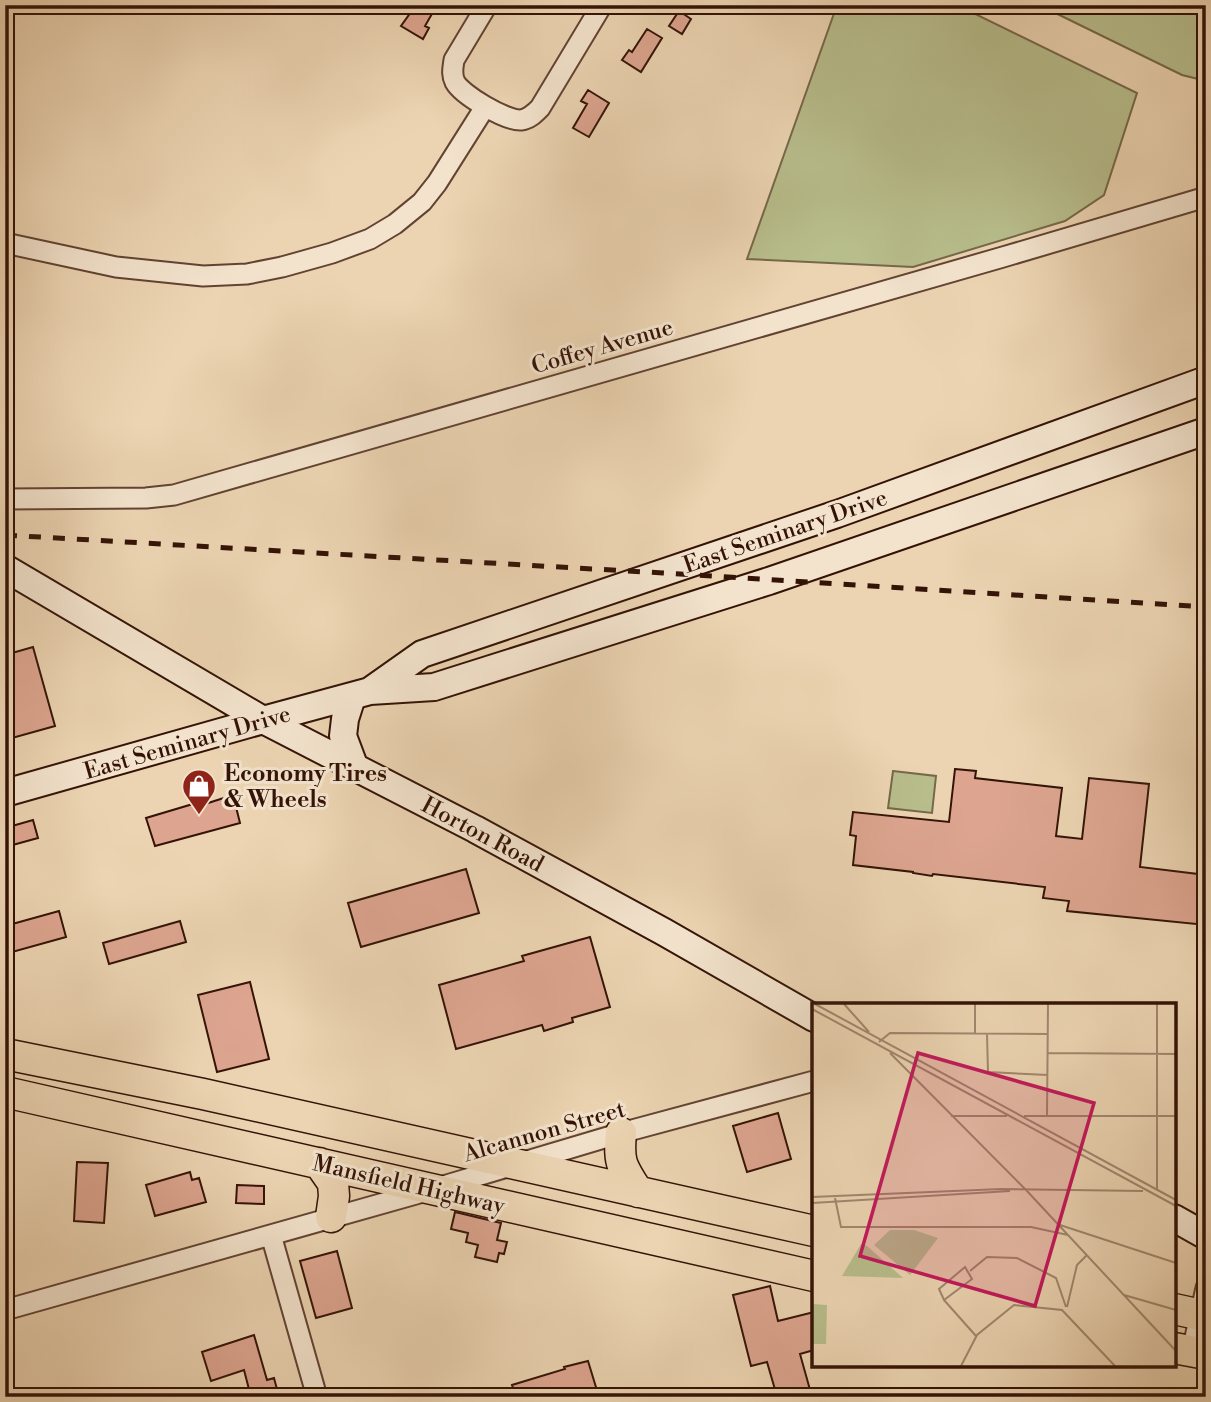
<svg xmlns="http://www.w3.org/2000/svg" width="1211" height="1402" font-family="'Libre Bodoni',serif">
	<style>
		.green { fill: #b8bd8c; stroke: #76684a; stroke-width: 2 }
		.building { fill: #dda590; stroke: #341307; stroke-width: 2 }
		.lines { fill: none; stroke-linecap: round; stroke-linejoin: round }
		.street-casing { stroke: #624332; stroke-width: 23 }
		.secondary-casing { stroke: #341307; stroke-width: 30 }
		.primary-casing { stroke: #341307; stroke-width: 33 }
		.street { stroke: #f3e3cd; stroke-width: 19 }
		.secondary { stroke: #f3e3cd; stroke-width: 26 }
		.primary { stroke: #ecd4b2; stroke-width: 30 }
		.rail { stroke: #341307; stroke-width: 5; stroke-dasharray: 12 12; stroke-linecap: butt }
		.labels { text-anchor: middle; stroke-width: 6; stroke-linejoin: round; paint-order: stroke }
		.street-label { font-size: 23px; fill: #341307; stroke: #f3e3cd }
		.poi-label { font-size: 23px; font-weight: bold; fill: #341307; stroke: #f3e3cd; text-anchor: start }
		.inset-road { fill: none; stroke: #a2876e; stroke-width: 2 }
		.view { fill: #c2185b; fill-opacity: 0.15; stroke: #c2185b; stroke-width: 3.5 }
		.inset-edge { fill: none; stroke: #341307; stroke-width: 3.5 }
	</style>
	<rect width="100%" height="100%" fill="#ecd4b2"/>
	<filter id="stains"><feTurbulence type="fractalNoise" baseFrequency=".00286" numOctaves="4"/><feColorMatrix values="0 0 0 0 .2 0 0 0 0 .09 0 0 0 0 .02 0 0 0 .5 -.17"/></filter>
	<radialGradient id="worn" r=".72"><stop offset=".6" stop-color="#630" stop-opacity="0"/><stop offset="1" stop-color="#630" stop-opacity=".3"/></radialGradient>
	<path class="green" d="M837 5H957L1137 93 1104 195 1065 221 913 267 747 259Z
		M1039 5H1206V81L1182 75Z
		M893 771 936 776 932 813 888 808Z"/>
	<path class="building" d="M416 5H437L425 26 429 28 423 39 401 26Z
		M679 11 691 19 682 34 669 26Z
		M647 29 662 38 641 72 622 60 629 50 632 52Z
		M588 90 609 103 589 137 573 128 587 104 581 101Z
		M33 647 55 726 5 740V655Z
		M955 769 976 771 975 778 1062 788 1056 836 1082 839 1089 778 1149 784 1140 867 1206 875V925L1067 911 1069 901 1043 898 1045 887 933 874 932 876 913 873V872L853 865 856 836 850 835 853 812 949 822Z
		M233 795 240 823 155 846 146 818 203 801 205 804Z
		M33 820 38 838 9 846 5 828Z
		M466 869 479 913 361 947 348 903Z
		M59 911 66 937 5 954V926Z
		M180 921 186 942 109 964 103 943Z
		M590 937 610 1007 572 1018 573 1022 544 1031 542 1025 456 1049 439 985 524 961 522 956Z
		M250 982 269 1059 217 1072 198 995Z
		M778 1113 791 1159 747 1172 733 1126Z
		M77 1162 108 1163 104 1223 74 1221Z
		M190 1172 192 1180 199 1178 206 1202 155 1216 146 1185Z
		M237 1185 264 1186V1204L236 1203Z
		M455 1212 501 1223 497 1240 507 1242 504 1254 499 1253 497 1262 475 1257 478 1245 466 1242 468 1233 451 1229Z
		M337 1251 352 1308 316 1318 300 1261Z
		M770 1286 778 1321 814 1312V1350L800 1354 812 1397H774V1393H776L767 1362 751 1366 733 1295Z
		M254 1335 267 1380 274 1378 279 1397H251L244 1370 211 1381 202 1352Z
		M588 1361 599 1397H516L512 1385 565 1369 564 1367Z"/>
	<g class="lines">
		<g class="street-casing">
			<path id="street" d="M487 5 454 60C453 68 451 74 455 82 462 95 506 121 521 120 529 119 534 114 540 108L602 5
				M5 243 116 267 203 276 247 274 282 267 332 253 370 239 395 224 422 202 437 183 485 107
				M5 499 146 498 174 495 1003 257 1206 197
				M271 1235 317 1397
				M5 1310 430 1190 621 1133 814 1081
				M1192 1351 1206 1288"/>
		</g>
		<g class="secondary-casing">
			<path id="secondary" d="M5 568 263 720 475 829 664 932 814 1018
				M371 690 422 654 837 514 1206 380
				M352 697 345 719 343 736 355 768
				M5 793 263 720 370 691 434 687 769 581 1206 431
				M1174 1218 1206 1236"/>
		</g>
		<g class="primary-casing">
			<path id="primary" d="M5 1054 203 1094 814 1231
				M5 1092 814 1276
				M621 1133C618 1163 622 1167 638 1192
				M319 1163 333 1183 334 1196 331 1217
				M1174 1309 1206 1316
				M1174 1348 1206 1354"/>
		</g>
		<use href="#street" class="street"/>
		<use href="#secondary" class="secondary"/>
		<use href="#primary" class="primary"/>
		<path class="rail" d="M5 535 663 573 1206 607"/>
	</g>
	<defs>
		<g id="shop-pin" transform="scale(1.75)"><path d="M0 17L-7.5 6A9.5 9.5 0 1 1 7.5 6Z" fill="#8f2418" stroke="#f3e3cd"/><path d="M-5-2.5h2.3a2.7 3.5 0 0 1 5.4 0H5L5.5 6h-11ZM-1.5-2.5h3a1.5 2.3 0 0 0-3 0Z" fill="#fff"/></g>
	</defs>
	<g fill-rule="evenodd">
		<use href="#shop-pin" x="199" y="786"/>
	</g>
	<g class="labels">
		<g class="street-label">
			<text transform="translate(602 346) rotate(-16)" y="8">Coffey Avenue</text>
			<text transform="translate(785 531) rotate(-19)" y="8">East Seminary Drive</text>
			<text transform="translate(187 742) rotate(-16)" y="8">East Seminary Drive</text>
			<text transform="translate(483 834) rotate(28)" y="8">Horton Road</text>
			<text transform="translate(544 1131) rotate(-16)" y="8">Alcannon Street</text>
			<text transform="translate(409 1184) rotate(13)" y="8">Mansfield Highway</text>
		</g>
		<g class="poi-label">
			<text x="224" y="781">Economy Tires<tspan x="224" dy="26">&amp; Wheels</tspan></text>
		</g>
	</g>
	<g transform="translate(812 1003)">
		<rect width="364" height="364" fill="#ecd4b2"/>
		<path d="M78 227H102L126 235 98 272 62 242ZM49 241 55 243 91 275 30 273ZM0 301 15 302 14 341H0Z" fill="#b8bd8c"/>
		<path class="inset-road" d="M3 1 364 197M32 1 57 29M163 1V31M0 6 364 203M175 31 176 69 236 72M67 39 78 30 236 31M78 50 215 188 364 348M236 50 364 51M139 113H195M212 113H364M235 113 236 1M345 187V1M0 194 189 186 331 188M23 195 29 224H219L256 232M0 200 198 188M248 222 364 260M153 264 160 276 132 297 127 286ZM158 268 175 254 205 255 244 275 254 304M312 292 364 307M132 297 164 333M255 304 265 262 275 252M149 363 165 332 202 302 250 307 303 363"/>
		<path class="view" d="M106 50 282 100 223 303 48 253Z"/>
		<rect width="364" height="364" class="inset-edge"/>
	</g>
	<rect width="1211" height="1402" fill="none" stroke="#ecd4b2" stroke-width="28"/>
	<rect x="7" y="7" width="1197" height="1388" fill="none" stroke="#341307" stroke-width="3.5"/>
	<rect x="14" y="14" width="1183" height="1374" fill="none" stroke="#341307" stroke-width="2"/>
	<rect width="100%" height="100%" filter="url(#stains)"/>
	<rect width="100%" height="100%" fill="url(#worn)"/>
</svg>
